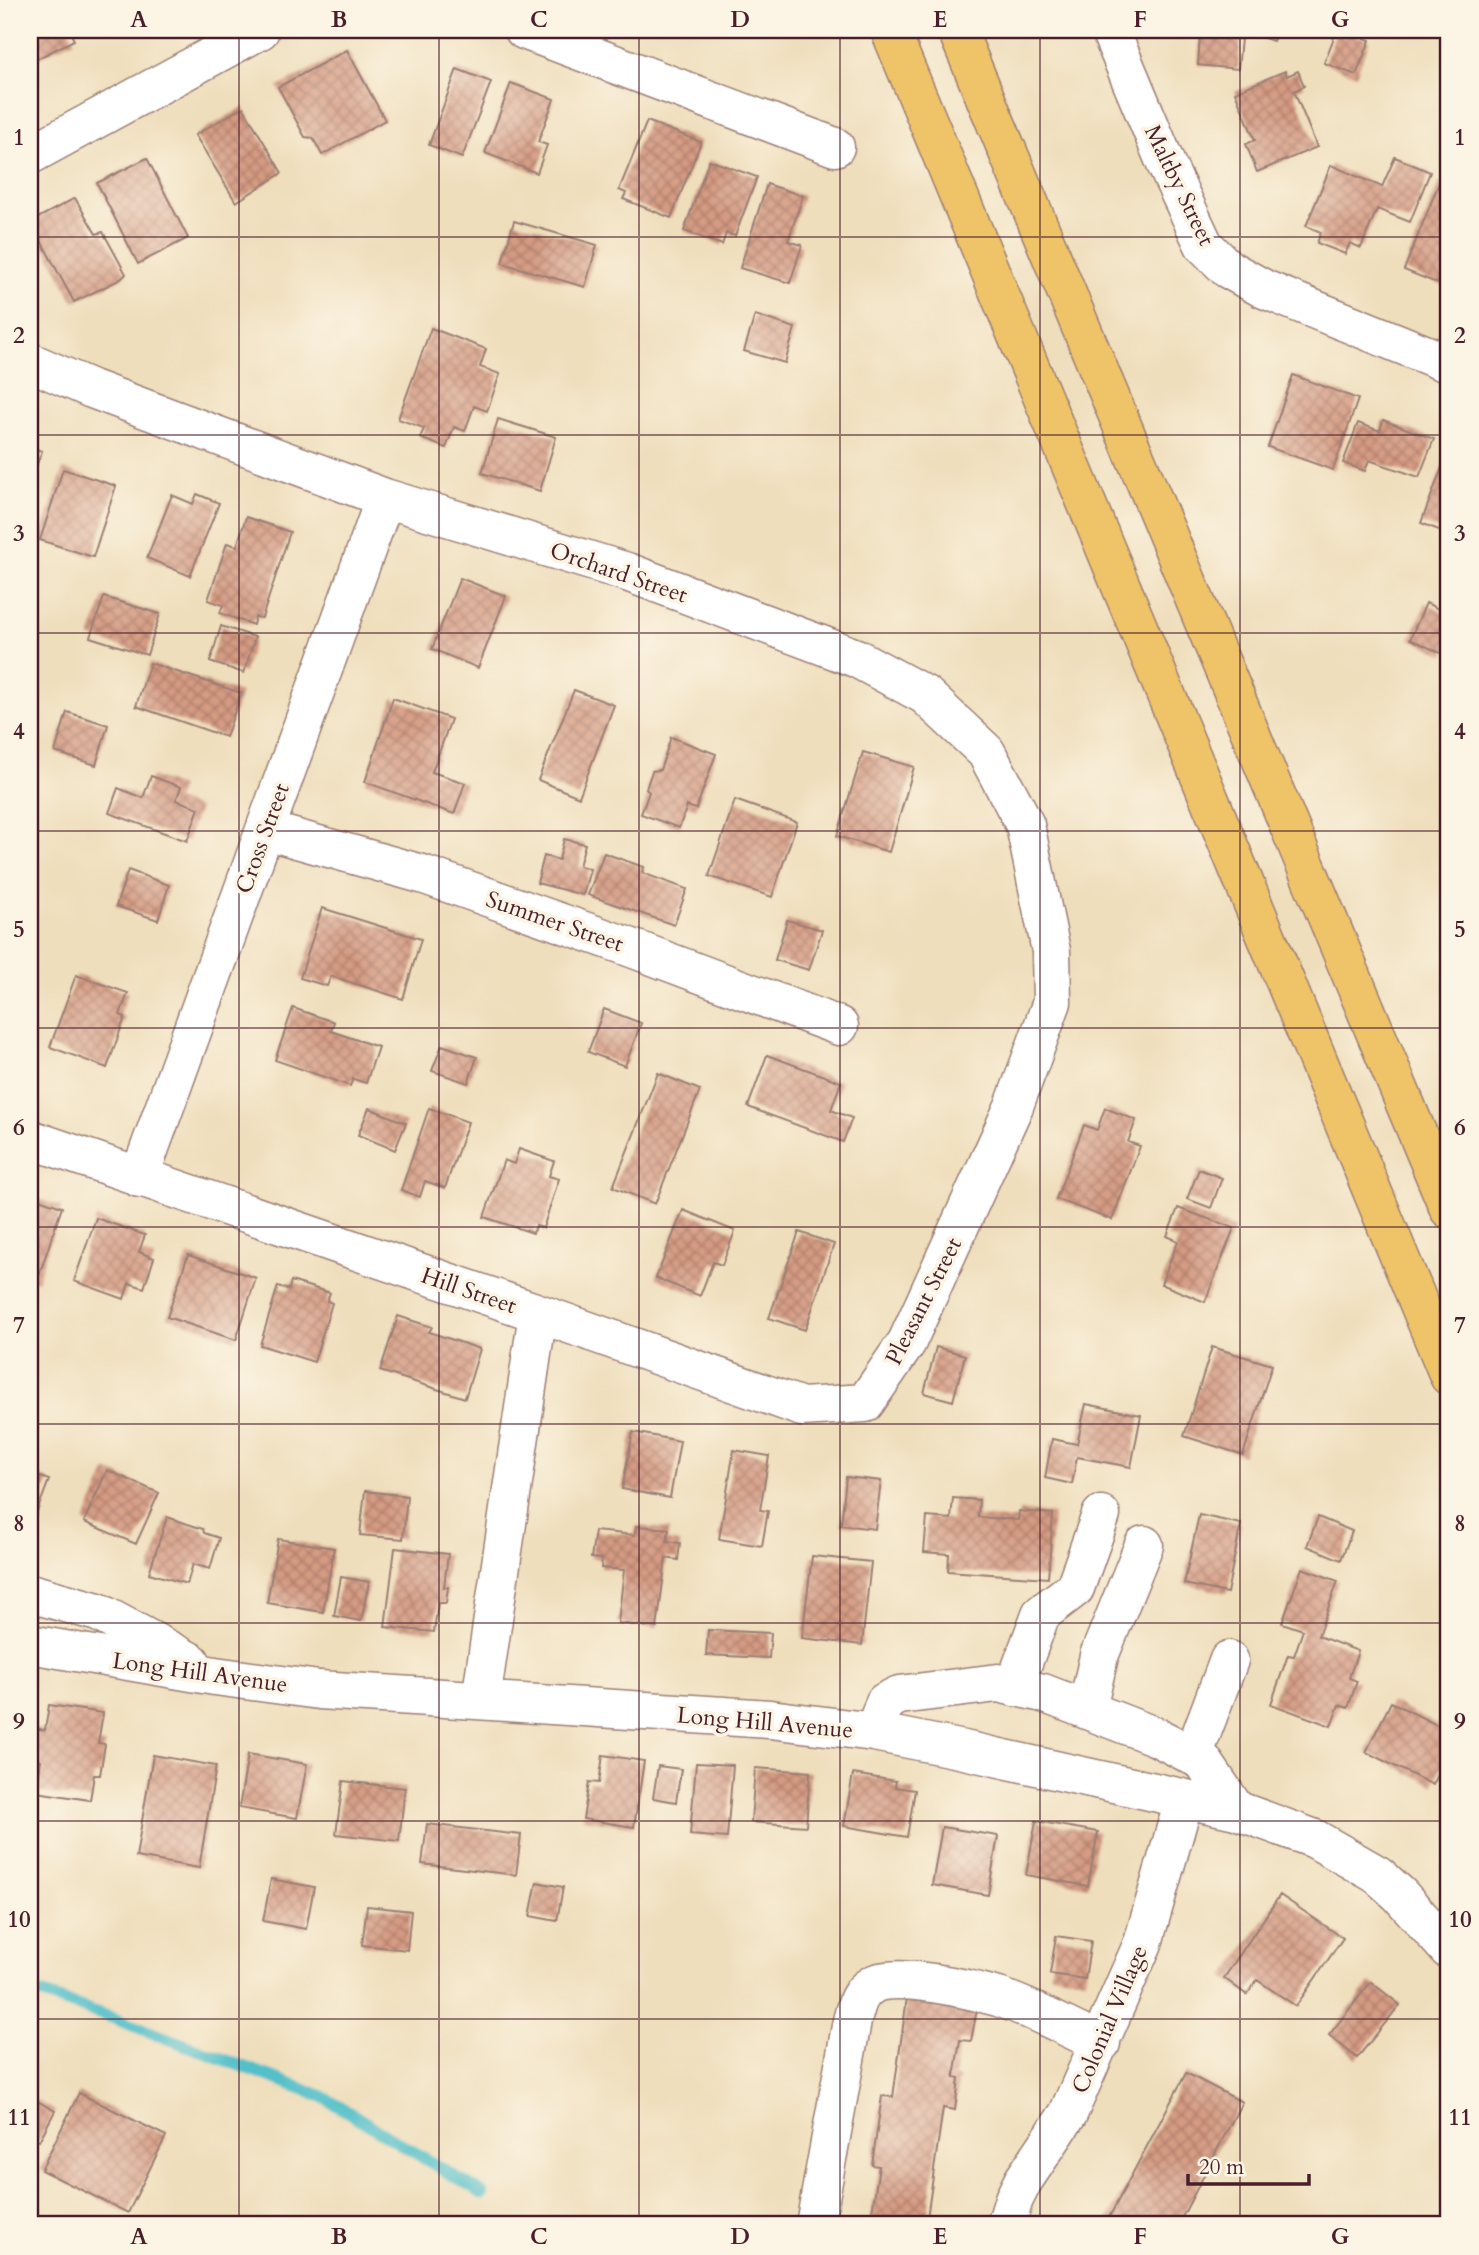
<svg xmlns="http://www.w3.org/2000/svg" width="1479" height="2255" font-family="Cardo,serif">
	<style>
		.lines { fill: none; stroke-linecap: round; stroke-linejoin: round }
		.stream { stroke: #52bfc9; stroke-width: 12 }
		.building { fill: url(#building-cross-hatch) }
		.minor-casing { stroke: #9c7e74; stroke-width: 41 }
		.highway-casing { stroke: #9c7e74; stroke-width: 41 }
		.minor { stroke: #fff; stroke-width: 38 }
		.highway { stroke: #efc469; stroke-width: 38 }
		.grid { fill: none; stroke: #4a1f2b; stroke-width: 2; stroke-opacity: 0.55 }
		.labels { text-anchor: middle; stroke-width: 7; stroke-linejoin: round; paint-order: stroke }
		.street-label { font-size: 23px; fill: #4a1f2b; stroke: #fcf5e5 }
		.neatline { fill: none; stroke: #4a1f2b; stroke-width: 2.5 }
		.grid-label { font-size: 23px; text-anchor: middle; font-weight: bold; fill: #4a1f2b }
	</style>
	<defs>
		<pattern id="building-cross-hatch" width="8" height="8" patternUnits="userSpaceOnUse" patternTransform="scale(1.75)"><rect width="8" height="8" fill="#d59b83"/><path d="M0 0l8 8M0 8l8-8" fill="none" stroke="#af7e6b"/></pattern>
	</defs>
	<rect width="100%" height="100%" fill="#fcf5e5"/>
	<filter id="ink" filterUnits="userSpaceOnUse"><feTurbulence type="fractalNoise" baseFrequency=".0143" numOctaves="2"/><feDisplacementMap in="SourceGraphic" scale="14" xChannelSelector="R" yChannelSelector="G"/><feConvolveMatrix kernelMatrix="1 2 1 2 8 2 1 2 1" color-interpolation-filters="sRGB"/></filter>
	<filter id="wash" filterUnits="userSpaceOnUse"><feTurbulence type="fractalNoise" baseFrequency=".00686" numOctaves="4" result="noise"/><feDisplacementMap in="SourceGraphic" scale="28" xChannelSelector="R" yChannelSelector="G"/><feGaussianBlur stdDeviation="1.57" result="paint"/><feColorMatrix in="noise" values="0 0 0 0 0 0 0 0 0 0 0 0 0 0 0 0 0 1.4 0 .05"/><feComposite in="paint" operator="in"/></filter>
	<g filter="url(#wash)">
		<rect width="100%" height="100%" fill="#efdebc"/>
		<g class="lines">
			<path class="stream" d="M30 1990 110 2017 322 2096 483 2194"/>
		</g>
		<g id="blocks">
			<path class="building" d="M30 30H69L74 40 31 62Z
				M1241 30H1277L1273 41Z
				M1337 30H1344L1370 40 1356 75 1324 63Z
				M1200 35 1241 39 1238 69 1198 65Z
				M347 50 385 120 322 155 313 138 305 137 278 87Z
				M457 69 491 82 462 158 429 145Z
				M1285 71 1287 76 1298 71 1304 86 1294 91 1317 147 1257 172 1246 144 1255 140 1235 92Z
				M511 83 554 99 538 142 547 145 537 173 485 153Z
				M243 107 282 173 236 202 195 135Z
				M647 121 701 142 671 218 623 199 626 193 619 190Z
				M1395 157 1430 172 1410 222 1377 209 1361 248 1350 243 1345 254 1317 243 1321 232 1306 226 1331 165 1382 187Z
				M147 158 188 238 138 264 97 183Z
				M709 160 757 177 735 236 726 233 722 245 684 231Z
				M1439 183 1449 187V288L1404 270Z
				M767 184 803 196 788 241 802 245 790 283 740 268Z
				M75 198 96 234 103 232 126 274 121 279 74 302 32 224 34 220Z
				M514 221 597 245 585 287 502 263Z
				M755 315 795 328 785 363 744 351Z
				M431 328 486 349 480 367 500 374 487 411 474 406 465 431 454 427 446 448 420 438 424 428 398 419Z
				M1293 375 1358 399 1333 470 1268 447Z
				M498 419 556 437 540 491 482 473Z
				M1383 420 1434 439 1419 477 1369 460 1365 471 1343 463 1358 423 1380 431Z
				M30 447 42 451 30 482Z
				M1449 449V534L1421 523Z
				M63 469 116 486 93 557 40 540Z
				M197 494 219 503 190 576 147 558 172 495 193 504Z
				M246 517 290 532 262 618 255 617 253 625 220 613 223 605 208 600 227 543 237 546Z
				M460 578 506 596 478 668 432 649Z
				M104 597 160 614 147 655 90 637Z
				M1426 603 1449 614V645L1445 655 1410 639Z
				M221 626 255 637 244 673 210 662Z
				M150 663 241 693 226 737 136 706Z
				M574 690 614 705 579 797 538 780Z
				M393 698 451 719 432 772 465 783 454 814 365 782Z
				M67 712 108 725 96 765 55 752Z
				M671 737 716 754 696 809 687 806 679 828 641 814 649 792 646 789 652 771 660 770Z
				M863 752 914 767 889 852 837 836Z
				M151 776 181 787 176 800 199 808 187 841 109 813 118 788 143 798Z
				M735 800 797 822 772 897 709 876Z
				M564 839 585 844 579 866 590 869 583 895 537 883 544 856 559 860Z
				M604 853 644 867 642 873 687 889 674 925 588 895Z
				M128 870 169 885 158 920 116 906Z
				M322 908 421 939 403 999 331 976 327 986 300 978Z
				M787 920 822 930 809 970 775 960Z
				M76 975 128 993 120 1015 125 1017 107 1068 50 1047Z
				M293 1008 334 1022 331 1031 378 1047 366 1083 353 1079 350 1086 275 1060Z
				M604 1009 641 1023 625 1066 588 1052Z
				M442 1045 477 1057 468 1083 432 1071Z
				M767 1055 841 1082 831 1110 852 1118 843 1142 748 1107Z
				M658 1073 700 1090 655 1204 613 1187Z
				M369 1108 406 1123 395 1150 358 1135Z
				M429 1108 468 1122 445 1188 425 1181 420 1197 401 1190Z
				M1105 1108 1136 1120 1128 1142 1140 1146 1112 1220 1056 1199 1084 1125 1097 1130Z
				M519 1149 554 1161 549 1176 559 1179 543 1228 536 1226 533 1233 484 1217 504 1160 514 1164Z
				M1199 1169 1222 1178 1211 1208 1187 1199Z
				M30 1196 62 1207 37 1281 30 1279Z
				M1178 1208 1234 1228 1205 1302 1161 1284 1178 1241 1167 1236Z
				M683 1210 735 1231 722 1265 713 1262 700 1296 656 1278Z
				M96 1218 145 1235 139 1252 154 1258 144 1288 129 1283 124 1299 74 1281Z
				M799 1232 834 1244 805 1330 769 1318Z
				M188 1255 256 1278 236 1340 167 1317Z
				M291 1281 330 1293 327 1301 332 1303 314 1362 260 1345 278 1286 289 1290Z
				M398 1316 432 1327 429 1332 480 1349 465 1398 380 1371Z
				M936 1347 965 1355 953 1401 924 1393Z
				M1212 1347 1272 1365 1243 1455 1184 1436Z
				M1086 1404 1141 1415 1131 1467 1077 1457 1072 1484 1045 1478 1052 1439 1077 1444Z
				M633 1432 680 1441 670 1498 622 1489Z
				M734 1450 769 1456 760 1510 768 1511 762 1546 719 1539Z
				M107 1470 159 1493 136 1544 84 1522Z
				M30 1473 49 1480 30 1530Z
				M846 1477 881 1481 875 1529 841 1525Z
				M365 1491 407 1496 403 1539 360 1535Z
				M953 1498 979 1500 978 1517 1018 1520 1019 1511 1053 1514 1048 1578 948 1571 949 1554 924 1552 927 1517 951 1519Z
				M1199 1515 1241 1524 1227 1593 1184 1584Z
				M167 1517 203 1529 204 1533 219 1538 210 1569 193 1564 187 1584 149 1573Z
				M1318 1517 1352 1531 1341 1560 1307 1546Z
				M636 1526 669 1529 667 1541 680 1543 678 1560 666 1558 657 1628 618 1623 624 1570 601 1568 602 1559 591 1558 595 1531 635 1535Z
				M278 1539 334 1548 323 1612 267 1603Z
				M395 1548 448 1554 444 1587H448L446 1603H438L434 1632 385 1627Z
				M812 1556 871 1562 862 1645 802 1638Z
				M1302 1568 1338 1581 1318 1636 1358 1651 1349 1678 1357 1681 1348 1708 1339 1705 1331 1726 1271 1704 1288 1655 1294 1656 1303 1630 1282 1623Z
				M341 1577 369 1582 361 1621 334 1616Z
				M708 1630 771 1633 769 1658 706 1655Z
				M1391 1702 1449 1731V1753L1433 1785 1366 1752Z
				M49 1705 103 1713 98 1743 105 1744 100 1775H94L90 1800 36 1792 41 1760 30 1758V1728L45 1730Z
				M248 1754 307 1764 297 1818 239 1808Z
				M153 1755 216 1766 199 1868 136 1857Z
				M603 1755 644 1761 634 1827 583 1819 589 1782 599 1783Z
				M696 1763 733 1765 727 1838 690 1835Z
				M658 1766 681 1769 676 1802 653 1798Z
				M755 1768 810 1772 806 1826 751 1822Z
				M853 1774 896 1781 895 1787 915 1790 907 1837 844 1826Z
				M343 1781 405 1788 399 1841 336 1834Z
				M1036 1821 1098 1832 1088 1886 1026 1875Z
				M427 1824 521 1835 516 1875 422 1864Z
				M942 1827 998 1836 988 1895 932 1885Z
				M271 1879 314 1887 306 1929 263 1921Z
				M537 1882 563 1887 557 1921 530 1916Z
				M1280 1895 1343 1938 1296 2006 1257 1980 1247 1995 1224 1978Z
				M367 1906 411 1911 407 1950 362 1945Z
				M1056 1936 1091 1941 1085 1979 1050 1974Z
				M1371 1982 1400 2005 1357 2058 1329 2035Z
				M907 1998 977 2009 971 2041 960 2040 954 2077 959 2078 955 2110 943 2108 926 2225H870L879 2166 872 2165 882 2096 893 2097Z
				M1186 2073 1242 2102 1178 2225H1105Z
				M79 2093 166 2136 128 2213 41 2170Z
				M30 2097 55 2111 39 2141 30 2135Z"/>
		</g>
	</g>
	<g filter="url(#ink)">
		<use href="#blocks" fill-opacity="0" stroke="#9c7e74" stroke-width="2"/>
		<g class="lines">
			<g class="minor-casing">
				<path id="minor" d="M524 30 835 147
					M1110 30 1166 164 1204 245 1228 269 1264 289 1449 364
					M30 155 260 30
					M30 362 92 389 385 498 627 572 856 658 925 695 986 752 1025 825 1051 951 1052 1002 1014 1106 907 1342 865 1403 802 1407 538 1313 30 1139
					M265 830 425 875 621 944 839 1026
					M139 1178 385 498
					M30 1593 98 1612 191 1662
					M30 1644 215 1676 319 1690 770 1719 874 1732 964 1750 1236 1810 1315 1839 1378 1875 1400 1895 1449 1950
					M1014 1687 1041 1614 1075 1588 1101 1515
					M481 1700 538 1313
					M1087 1710 1099 1656 1144 1545
					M874 1732 885 1702 899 1695 998 1683 1043 1693 1157 1737 1203 1761 1236 1810
					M1193 1756 1229 1660
					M815 2225 852 2021C856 2006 858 1993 872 1985 893 1971 973 1990 998 1997 1030 2007 1069 2029 1101 2043
					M1006 2225 1014 2199 1023 2181 1068 2114 1143 1943 1184 1800"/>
			</g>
			<g class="highway-casing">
				<path id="highway" d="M890 30 1449 1376
					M957 30 1449 1209"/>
			</g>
			<use href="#minor" class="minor"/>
			<use href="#highway" class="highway"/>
		</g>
	</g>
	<path class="grid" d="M239 30V2225M439 30V2225M639 30V2225M840 30V2225M1040 30V2225M1240 30V2225M30 237H1449M30 435H1449M30 633H1449M30 831H1449M30 1028H1449M30 1227H1449M30 1424H1449M30 1623H1449M30 1821H1449M30 2019H1449"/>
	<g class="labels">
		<g class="street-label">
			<text transform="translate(1180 185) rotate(64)" y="8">Maltby Street</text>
			<text transform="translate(619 572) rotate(19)" y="8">Orchard Street</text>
			<text transform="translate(262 838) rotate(-70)" y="8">Cross Street</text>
			<text transform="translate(555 921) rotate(19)" y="8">Summer Street</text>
			<text transform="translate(469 1290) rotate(19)" y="8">Hill Street</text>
			<text transform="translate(923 1301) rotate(-63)" y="8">Pleasant Street</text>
			<text transform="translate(200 1672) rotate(8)" y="8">Long Hill Avenue</text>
			<text transform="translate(765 1722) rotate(5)" y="8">Long Hill Avenue</text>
			<text transform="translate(1109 2019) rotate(-67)" y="8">Colonial Village</text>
		</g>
	</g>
	<rect width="1479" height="2255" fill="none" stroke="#fcf5e5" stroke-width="77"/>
	<path d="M1188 2174v10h121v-10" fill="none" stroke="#4a1f2b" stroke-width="3.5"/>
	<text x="1199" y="2174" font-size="21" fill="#4a1f2b" stroke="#fcf5e5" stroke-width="5" paint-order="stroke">20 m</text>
	<rect x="38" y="38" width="1402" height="2178" class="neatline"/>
	<g class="grid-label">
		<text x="139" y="27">A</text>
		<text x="339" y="27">B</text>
		<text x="539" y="27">C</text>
		<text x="740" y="27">D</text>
		<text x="940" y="27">E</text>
		<text x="1140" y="27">F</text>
		<text x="1340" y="27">G</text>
		<text x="19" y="145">1</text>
		<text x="1460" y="145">1</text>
		<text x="19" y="343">2</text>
		<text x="1460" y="343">2</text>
		<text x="19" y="541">3</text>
		<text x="1460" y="541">3</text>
		<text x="19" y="739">4</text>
		<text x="1460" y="739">4</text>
		<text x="19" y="937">5</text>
		<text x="1460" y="937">5</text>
		<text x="19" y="1135">6</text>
		<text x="1460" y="1135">6</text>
		<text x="19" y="1333">7</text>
		<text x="1460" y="1333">7</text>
		<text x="19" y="1531">8</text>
		<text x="1460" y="1531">8</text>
		<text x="19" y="1729">9</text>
		<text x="1460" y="1729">9</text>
		<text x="19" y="1927">10</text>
		<text x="1460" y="1927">10</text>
		<text x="19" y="2125">11</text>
		<text x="1460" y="2125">11</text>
		<text x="139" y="2244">A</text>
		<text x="339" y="2244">B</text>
		<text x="539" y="2244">C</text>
		<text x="740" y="2244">D</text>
		<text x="940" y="2244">E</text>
		<text x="1140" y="2244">F</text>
		<text x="1340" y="2244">G</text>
	</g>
</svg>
